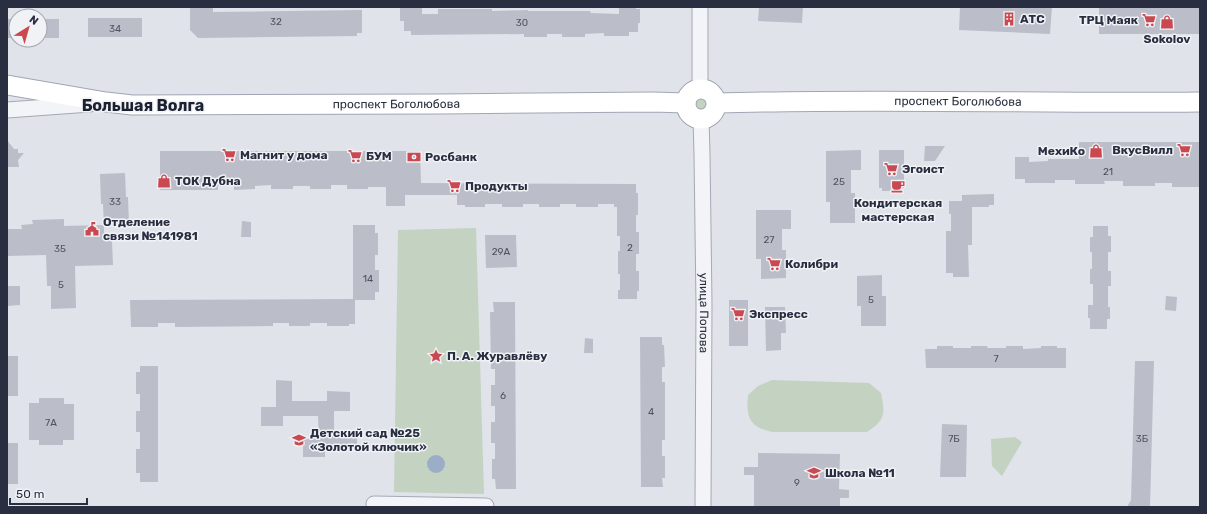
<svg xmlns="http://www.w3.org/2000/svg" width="1207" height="514" font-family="Rubik,sans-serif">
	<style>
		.green { fill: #c4d2c2 }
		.water { fill: #9cadc8 }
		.building { fill: #bbbec8 }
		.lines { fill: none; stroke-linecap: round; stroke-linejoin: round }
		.minor-casing { stroke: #a5a9b3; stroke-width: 17 }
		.major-casing { stroke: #a0a6b4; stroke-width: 21 }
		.minor { stroke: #f3f4f7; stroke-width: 15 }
		.major { stroke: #fff; stroke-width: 19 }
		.labels { text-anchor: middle; stroke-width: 3; stroke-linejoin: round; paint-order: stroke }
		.number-label { font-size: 10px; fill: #4e5362 }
		.poi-label { font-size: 12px; font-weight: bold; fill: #292f40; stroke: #f0f2f6; text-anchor: start }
		.street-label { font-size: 12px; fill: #292f40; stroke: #f0f2f6 }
		.district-label { font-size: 16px; font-weight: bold; fill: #1b2131; stroke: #f0f2f6 }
	</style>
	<rect width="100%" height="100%" fill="#e0e3e9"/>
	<path class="green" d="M694 104a6 6 0 1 1 12 0a6 6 0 1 1-12 0Z
		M476 228 484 494 394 492 398 230Z
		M772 380 869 383 881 393C885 413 886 420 867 432H772C749 427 746 417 748 395L758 386Z
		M1015 437 1022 442 1002 476 992 466 991 439Z"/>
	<path class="water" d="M427 464a9 9 0 1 1 18 0a9 9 0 1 1-18 0Z"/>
	<path class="building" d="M190 7H213V12L362 10V33H357V36L198 38 190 30Z
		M400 7H422V14H438V9H492V11L528 10V11H590L591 13 619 14V7H636V9H640V23H638V32H629V36H604V33L585 34V37H562V34H547V37H524V34L411 35V31H404V21H400Z
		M759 7H803L802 23 758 21Z
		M960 7H1052L1050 34 959 30Z
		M1099 7H1200V34H1099Z
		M88 18H142V37H88Z
		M7 19H16V38H7Z
		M40 19H59V38H40Z
		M7 140 14 149H18V153H24L18 160 19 167H7Z
		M1079 142H1200V187H1172V183H1155V186H1123V181H1104L1105 184H1075V180H1055V183H1025V179H1015V157H1029V162L1048 161V159H1079Z
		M925 146H945L935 161H924Z
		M861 150V170H851V193H855V223H830V202H826V151Z
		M879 150H904V188H895V191H882V188H879Z
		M160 151H420L421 183 636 184V193H638V215H636V232H639V254H636V271H639V291H637V299H618V290H620V274H618V251H620V236H617V207H614V204H598V207H576V204H560V207H539V204H523V207H502V204H485V207H465V205H457V195H405V206H386V187H368V189H347V185H331V189H310V186H293V189H271V185L255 186V189L234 190V186H218V190H160Z
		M125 173 126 197H128L129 224 104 225 103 204H101L100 174Z
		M994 194V205H989V207H972V245H968L969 277H953V273H946V231H951V214H949V201H962V195Z
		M756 210H791V229H782V250H786V278L761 279V259H756Z
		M64 219V226L104 225V241H112L113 265 75 266 76 308 51 309V286H47L46 255 7 256V229H22L21 225 33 224 32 220Z
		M242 221 251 222V237H241Z
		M353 225H375V233H378V255H375V270H379V292H375V300H355V324H349V326H327V323H310V326H289V323H273V326L175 327V323H158V327H131L130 300 353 299Z
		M1093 226H1108V236H1111V252H1108V271H1111V286H1108V307H1110V319H1107V329H1090V318H1088V305H1093V284H1090V269H1092V252H1090V237H1093Z
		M485 235H516L517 267 486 268Z
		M882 275V296H886V326H861V306H857V276Z
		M7 286H20V305L7 306Z
		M1166 296 1177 297 1176 311 1165 310Z
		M729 300H748V346H729Z
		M493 302H515L516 489H496L495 479H492V459H495V443H491V422H495V406H491V385H495V369H491L490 312H494Z
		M765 307H785L786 333H781V350L766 351Z
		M640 337H662V345H664L665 367H662V382H665V440H662V456H665V478H662L663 487H641Z
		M585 338 593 339V353H584Z
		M937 346H953V348H971V346H987L988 348H1006V346H1023V349L1041 348V346H1057V348H1066V368H926L925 349H937Z
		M7 356H18V396H7Z
		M1135 361H1154L1150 507H1127L1131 500Z
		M140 366H158V482H140V473H136V449H140V432H136V411H140V394H136V372H140Z
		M276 380 292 381V401H327V391L350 392V411H334V433H357V447H325V457H303V438H319L318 416H283V426H261V407H276Z
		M39 398H64V404H74V440H63V445H39V440H29V403H39Z
		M942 424 967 425 966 477H940Z
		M7 443H18V484H7Z
		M758 453 840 454 839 489 849 490V498H840V507H754V475H744V467H758Z"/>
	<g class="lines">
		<g class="minor-casing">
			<g id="minor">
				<path d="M700 88V7"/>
				<path d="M7 110 90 104"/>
				<path id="s1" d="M701 119 702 154 704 304 703 507"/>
				<path d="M374 504 486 506"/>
			</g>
		</g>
		<g class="major-casing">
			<g id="major">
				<path id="s2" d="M7 85 106 102 132 105 441 104 653 102 686 103"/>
				<circle cx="701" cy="104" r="15"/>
				<path id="s3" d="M717 103C878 98 1039 104 1200 102"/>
			</g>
		</g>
		<use href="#minor" class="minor"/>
		<use href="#major" class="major"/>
	</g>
	<defs>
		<g id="building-bare" transform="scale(1.08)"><path d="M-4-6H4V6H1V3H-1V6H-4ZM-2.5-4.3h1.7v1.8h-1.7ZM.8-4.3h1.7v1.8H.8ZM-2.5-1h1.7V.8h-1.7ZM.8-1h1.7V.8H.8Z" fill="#ca4950" stroke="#f0f2f6" stroke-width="2.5" paint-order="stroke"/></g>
		<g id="supermarket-bare" transform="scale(1.08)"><path d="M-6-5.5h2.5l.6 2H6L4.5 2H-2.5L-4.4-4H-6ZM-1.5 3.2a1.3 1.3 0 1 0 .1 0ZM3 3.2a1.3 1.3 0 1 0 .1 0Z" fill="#ca4950" stroke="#f0f2f6" stroke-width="2.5" paint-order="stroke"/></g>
		<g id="shop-bare" transform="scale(1.08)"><path d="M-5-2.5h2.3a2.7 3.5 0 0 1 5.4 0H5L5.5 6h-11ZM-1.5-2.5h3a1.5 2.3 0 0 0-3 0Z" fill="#ca4950" stroke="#f0f2f6" stroke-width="2.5" paint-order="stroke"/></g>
		<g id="bank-bare" transform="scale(1.08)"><path d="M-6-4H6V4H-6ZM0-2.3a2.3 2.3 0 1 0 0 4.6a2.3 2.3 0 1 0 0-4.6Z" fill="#ca4950" stroke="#f0f2f6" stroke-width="2.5" paint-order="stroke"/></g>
		<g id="cafe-bare" transform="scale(1.08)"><path d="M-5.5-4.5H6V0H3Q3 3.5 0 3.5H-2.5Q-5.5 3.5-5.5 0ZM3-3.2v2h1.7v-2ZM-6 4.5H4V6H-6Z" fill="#ca4950" stroke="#f0f2f6" stroke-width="2.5" paint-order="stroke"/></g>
		<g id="civic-bare" transform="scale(1.08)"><path d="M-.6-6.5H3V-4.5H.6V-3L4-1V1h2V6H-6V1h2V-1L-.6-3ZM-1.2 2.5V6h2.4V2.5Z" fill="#ca4950" stroke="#f0f2f6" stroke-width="2.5" paint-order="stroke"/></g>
		<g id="sight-bare" transform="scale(1.08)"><path d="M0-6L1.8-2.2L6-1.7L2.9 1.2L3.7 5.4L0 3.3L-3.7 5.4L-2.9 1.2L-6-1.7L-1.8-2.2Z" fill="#ca4950" stroke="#f0f2f6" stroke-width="2.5" paint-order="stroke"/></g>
		<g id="school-bare" transform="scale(1.08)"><path d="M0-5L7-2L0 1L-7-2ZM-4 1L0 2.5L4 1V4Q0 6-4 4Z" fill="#ca4950" stroke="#f0f2f6" stroke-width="2.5" paint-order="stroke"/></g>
	</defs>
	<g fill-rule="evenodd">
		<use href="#building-bare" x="1009" y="19"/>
		<use href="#supermarket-bare" x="1149" y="20"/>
		<use href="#shop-bare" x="1167" y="22"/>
		<use href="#supermarket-bare" x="1184" y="150"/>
		<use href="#shop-bare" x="1096" y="151"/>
		<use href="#supermarket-bare" x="229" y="155"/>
		<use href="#supermarket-bare" x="355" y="156"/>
		<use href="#bank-bare" x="414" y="157"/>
		<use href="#supermarket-bare" x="891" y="169"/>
		<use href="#shop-bare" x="164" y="181"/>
		<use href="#supermarket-bare" x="454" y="186"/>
		<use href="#cafe-bare" x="898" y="186"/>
		<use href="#civic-bare" x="92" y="229"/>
		<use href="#supermarket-bare" x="774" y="264"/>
		<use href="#supermarket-bare" x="738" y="314"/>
		<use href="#sight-bare" x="436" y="356"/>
		<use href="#school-bare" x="299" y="440"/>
		<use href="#school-bare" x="814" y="473"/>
	</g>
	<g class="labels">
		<g class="number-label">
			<text x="276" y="25">32</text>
			<text x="522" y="26">30</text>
			<text x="115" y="32">34</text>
			<text x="1108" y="175">21</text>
			<text x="839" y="185">25</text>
			<text x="115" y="205">33</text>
			<text x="769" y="243">27</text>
			<text x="630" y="251">2</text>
			<text x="60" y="252">35</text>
			<text x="501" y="255">29А</text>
			<text x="368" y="282">14</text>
			<text x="61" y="288">5</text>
			<text x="871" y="303">5</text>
			<text x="996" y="362">7</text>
			<text x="503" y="399">6</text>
			<text x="651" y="415">4</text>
			<text x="51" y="426">7А</text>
			<text x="954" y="442">7Б</text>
			<text x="1142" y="442">3Б</text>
			<text x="797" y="486">9</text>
		</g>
		<g class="poi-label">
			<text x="1020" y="23">АТС</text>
			<text x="1138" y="24" text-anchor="end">ТРЦ Маяк</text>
			<text x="1167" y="43" text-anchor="middle">Sokolov</text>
			<text x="1173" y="154" text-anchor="end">ВкусВилл</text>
			<text x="1085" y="155" text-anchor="end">МехиКо</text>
			<text x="240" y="159">Магнит у дома</text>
			<text x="366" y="160">БУМ</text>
			<text x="425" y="161">Росбанк</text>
			<text x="902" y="173">Эгоист</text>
			<text x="175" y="185">ТОК Дубна</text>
			<text x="465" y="190">Продукты</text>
			<text x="898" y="207" text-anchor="middle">Кондитерская<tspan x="898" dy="14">мастерская</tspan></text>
			<text x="103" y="226">Отделение<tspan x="103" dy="14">связи №141981</tspan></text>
			<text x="785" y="268">Колибри</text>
			<text x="749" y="318">Экспресс</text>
			<text x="447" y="360">П. А. Журавлёву</text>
			<text x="310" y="437">Детский сад №25<tspan x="310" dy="14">«Золотой ключик»</tspan></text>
			<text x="825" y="477">Школа №11</text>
		</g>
		<g class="street-label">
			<text dy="4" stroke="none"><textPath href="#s3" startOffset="241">проспект Боголюбова</textPath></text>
			<text dy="4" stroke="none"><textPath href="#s2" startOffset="391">проспект Боголюбова</textPath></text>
			<text dy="4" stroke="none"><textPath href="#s1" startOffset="194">улица Попова</textPath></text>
		</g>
		<g class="district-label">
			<text x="143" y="111">Большая Волга</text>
		</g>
	</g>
	<rect width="1207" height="514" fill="none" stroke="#292f40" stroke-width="16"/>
	<g transform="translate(28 28) rotate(37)"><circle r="19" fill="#f0f2f6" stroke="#a0a4ad"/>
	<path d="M0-3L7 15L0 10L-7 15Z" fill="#ca4950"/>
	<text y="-6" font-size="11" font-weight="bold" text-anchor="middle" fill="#292f40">N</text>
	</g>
	<path d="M10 498v6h77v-6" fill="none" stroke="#292f40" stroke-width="2"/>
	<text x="16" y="498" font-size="12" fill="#292f40" stroke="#f0f2f6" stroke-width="3" paint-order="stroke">50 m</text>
</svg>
